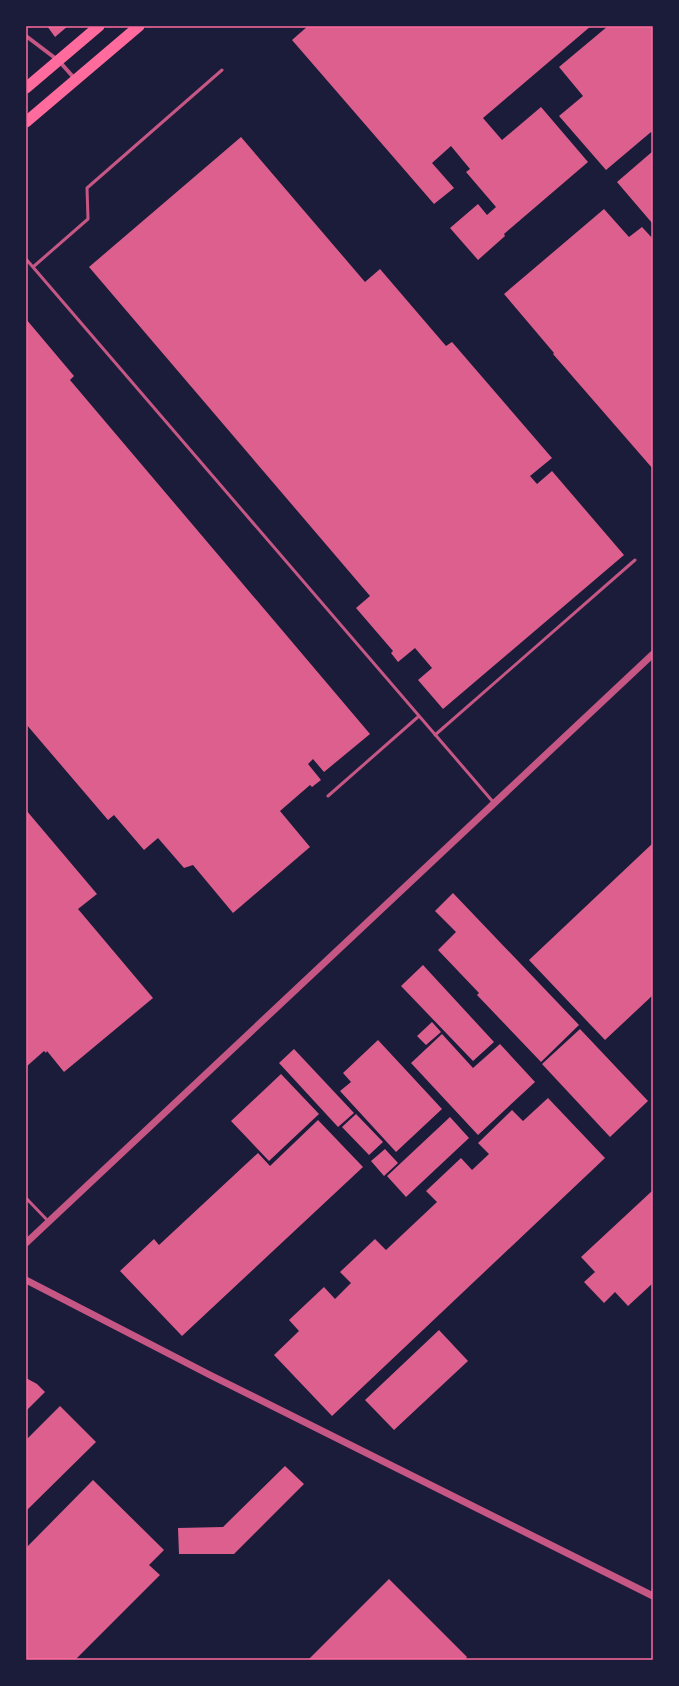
<svg xmlns="http://www.w3.org/2000/svg" width="679" height="1686" font-family="'Golos Text',sans-serif">
	<style>
		.building { fill: #dd5f8e }
		.lines { fill: none; stroke-linecap: round; stroke-linejoin: round }
		.service { stroke: #c65784; stroke-width: 3 }
		.minor { stroke: #c65784; stroke-width: 4 }
		.tertiary { stroke: #c65784; stroke-width: 7 }
		.trunk { stroke: #ff6b9d; stroke-width: 11 }
		.neatline { fill: none; stroke: #ff6b9d; stroke-width: 1.5 }
	</style>
	<rect width="100%" height="100%" fill="#1b1b3a"/>
	<path class="building" d="M47 26H68L55 37Z
		M308 26H591L483 118 502 140 541 107 588 162 504 234 505 236 478 260 450 228 478 204 487 215 496 207 466 172 470 169 451 146 432 163 454 188 434 204 292 40Z
		M608 26H653V134L651 132 606 170 559 116 583 96 559 67Z
		M241 137 365 282 380 269 446 346 452 342 552 458 530 476 537 484 552 471 624 555 443 709 418 680 432 668 415 648 398 662 391 653 393 651 356 608 370 596 89 267Z
		M653 151V223H652L617 182Z
		M604 209 629 237 642 227 653 239V469L553 354 554 353 504 294Z
		M26 319 74 376 70 380 370 734 324 772 313 759 308 764 321 780 312 787 310 785 280 811 310 847 233 913 193 865 184 868 158 838 144 850 114 815 108 820 26 724Z
		M26 810 97 894 78 909 153 998 64 1072 47 1051 46 1053 44 1051 26 1067Z
		M653 843V995L605 1040 529 960Z
		M453 893 579 1025 541 1062 477 995 479 993 438 950 456 932 435 911Z
		M423 965 494 1042 473 1061 401 986Z
		M432 1022 441 1032 426 1045 417 1036Z
		M580 1029 648 1101 610 1137 542 1064Z
		M442 1034 473 1068 500 1044 535 1082 478 1135 411 1063Z
		M378 1040 442 1109 396 1152 340 1091 351 1082 343 1073Z
		M294 1049 354 1113 338 1127 279 1063Z
		M281 1074 319 1114 269 1161 231 1121Z
		M548 1098 605 1158 332 1416 274 1355 299 1331 289 1320 324 1287 335 1299 351 1283 340 1272 375 1239 386 1250 437 1202 426 1191 461 1158 472 1170 489 1154 478 1143 512 1110 523 1121Z
		M356 1114 383 1142 369 1155 342 1127Z
		M450 1117 469 1138 406 1197 387 1176Z
		M318 1120 363 1167 182 1336 120 1271 154 1239 159 1245 258 1153 270 1166Z
		M385 1149 398 1163 384 1176 371 1161Z
		M652 1191 653 1283 628 1306 615 1292 604 1303 584 1282 595 1272 581 1257Z
		M439 1330 468 1361 394 1430 365 1400Z
		M26 1378 37 1384 45 1392 26 1411Z
		M60 1406 96 1442 26 1511V1440Z
		M285 1466 304 1484 234 1554H179L178 1528 223 1527Z
		M93 1480 164 1550 149 1565 160 1575 75 1660H26V1548Z
		M389 1579 467 1657 465 1660H308Z"/>
	<g class="lines">
		<path class="service" d="M26 259 494 803
			M33 267 88 219 87 188 222 70
			M435 735 635 560
			M328 796 419 716
			M26 1198 49 1222"/>
		<path class="minor" d="M26 36 59 61 75 79"/>
		<path class="tertiary" d="M26 1243 653 654
			M26 1280 210 1375 653 1596"/>
		<path class="trunk" d="M26 88 99 26
			M26 122 139 26"/>
	</g>
	<rect width="679" height="1686" fill="none" stroke="#1b1b3a" stroke-width="54"/>
	<rect x="27" y="27" width="625" height="1632" class="neatline"/>
</svg>
